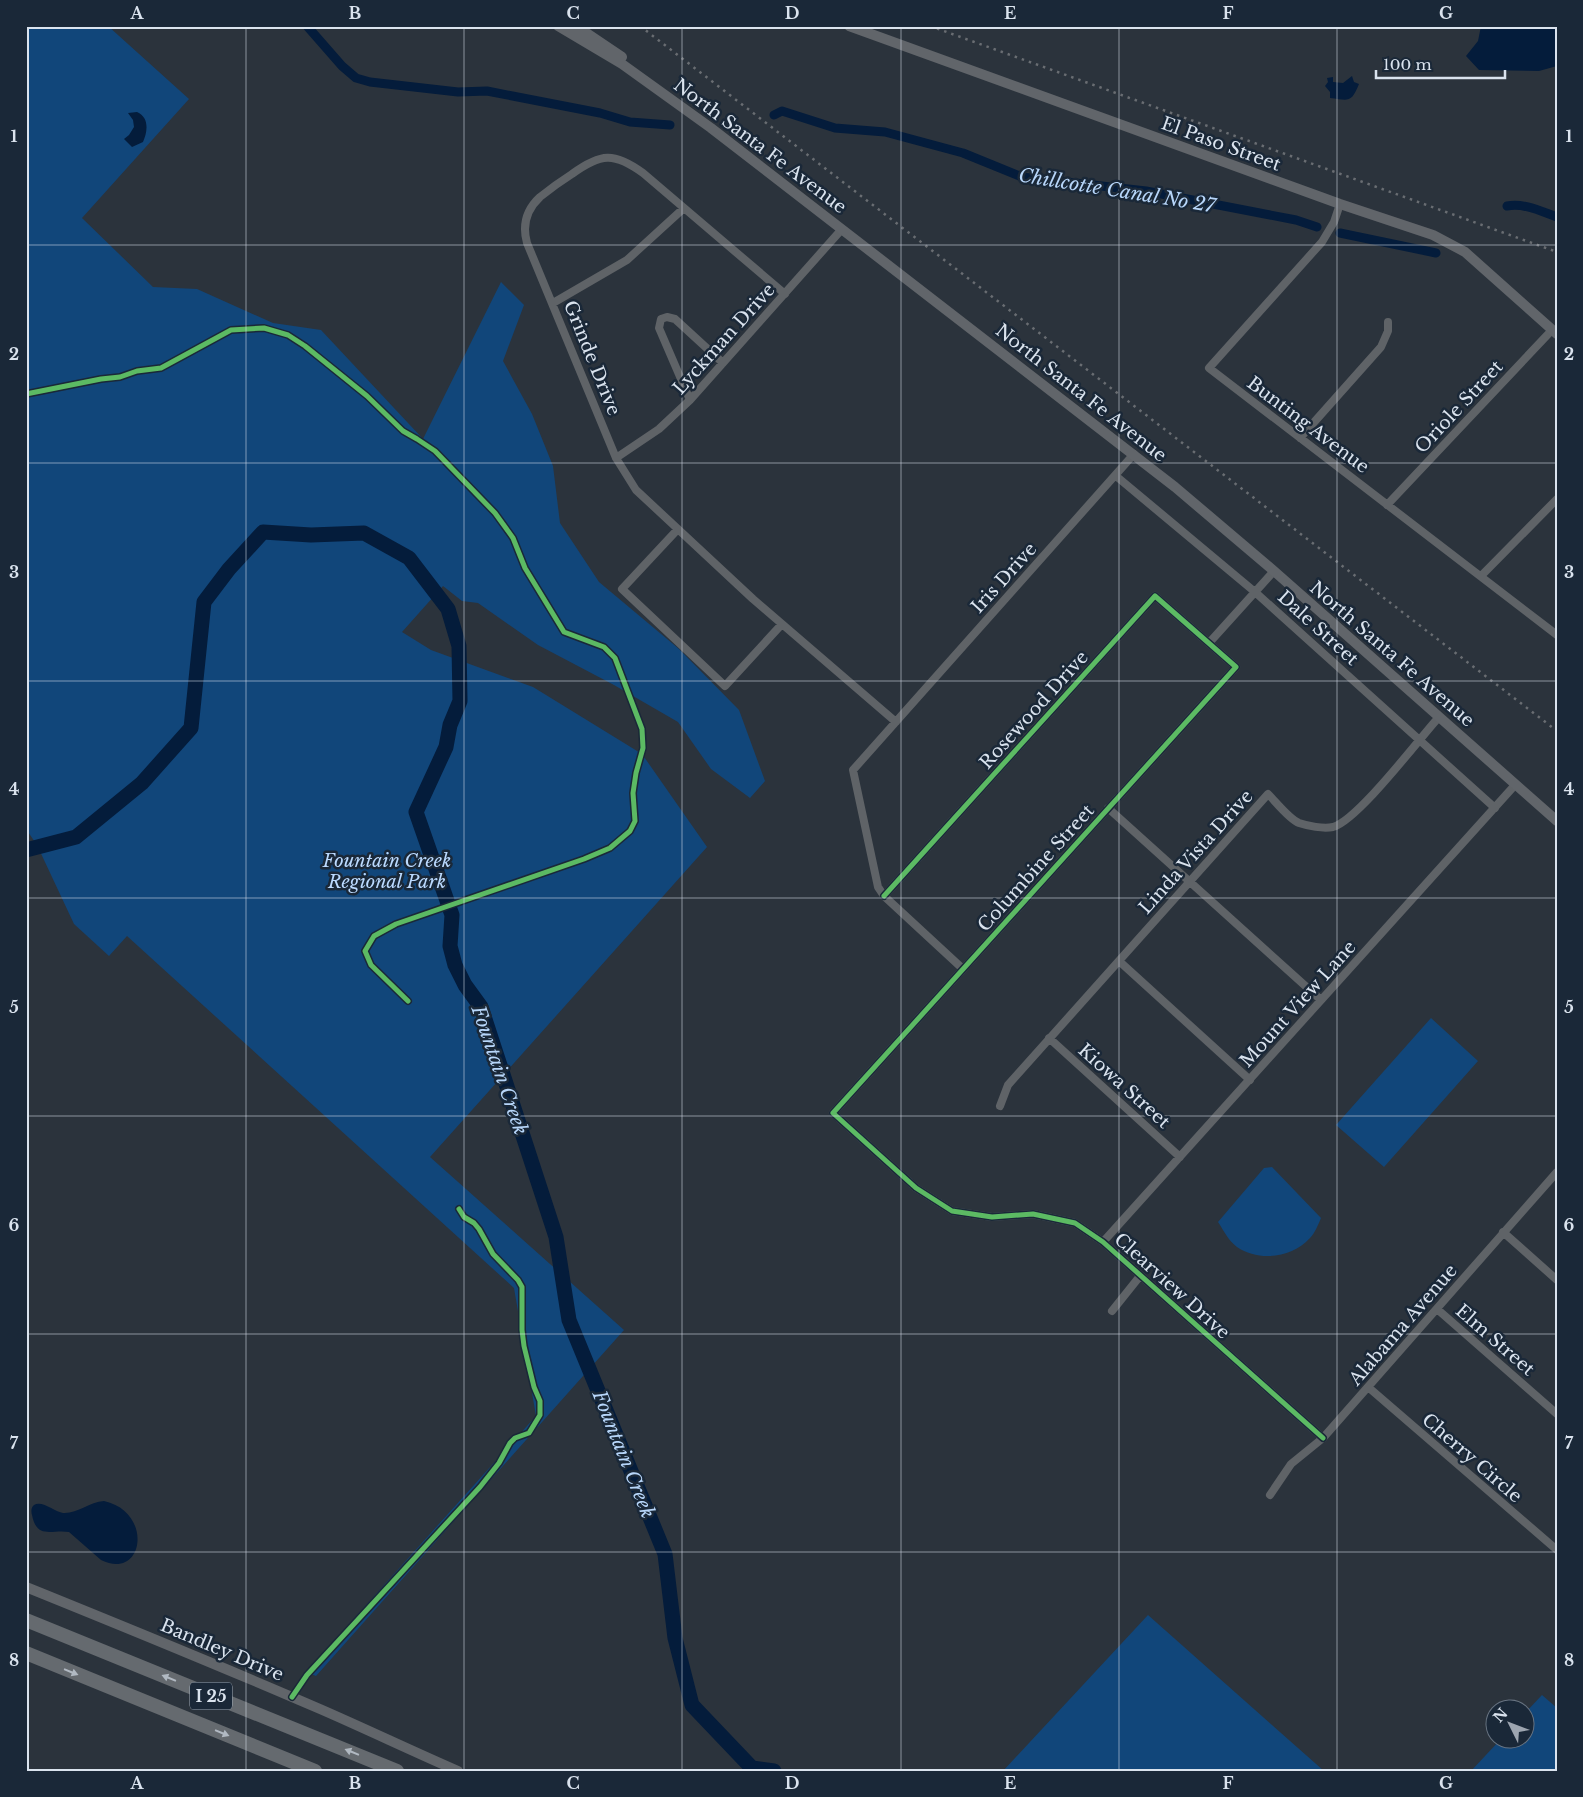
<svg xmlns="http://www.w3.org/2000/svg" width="1583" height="1797" font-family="'Libre Baskerville',serif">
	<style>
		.green { fill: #11467a }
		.water { fill: #041c3b }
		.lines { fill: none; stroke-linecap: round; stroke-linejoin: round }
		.canal { stroke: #041c3b; stroke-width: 9 }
		.river { stroke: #041c3b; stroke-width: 15 }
		.street { stroke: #5f6367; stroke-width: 8 }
		.secondary { stroke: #61656a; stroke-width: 10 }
		.highway { stroke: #656a6f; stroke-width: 14 }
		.rail { stroke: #696d72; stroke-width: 2.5; stroke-dasharray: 2.5 5; stroke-linecap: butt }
		.cycleway-casing { stroke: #1a2838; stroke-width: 8 }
		.cycleway { stroke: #5cba63; stroke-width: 5 }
		.oneway { fill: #b1b9c2 }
		.grid { fill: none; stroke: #dae3ee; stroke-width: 1; stroke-opacity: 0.55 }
		.labels { text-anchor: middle; stroke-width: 5; stroke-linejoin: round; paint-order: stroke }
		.shield { fill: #1a2838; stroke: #a0abb7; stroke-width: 1 }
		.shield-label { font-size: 16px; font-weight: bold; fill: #dae3ee }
		.street-label { font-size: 18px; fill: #dae3ee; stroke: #1a2838 }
		.park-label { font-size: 18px; font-style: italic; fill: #bbdaff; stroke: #1a2838 }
		.water-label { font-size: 19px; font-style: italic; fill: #b7d6fa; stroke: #1a2838 }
		.neatline { fill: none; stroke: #dae3ee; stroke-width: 2 }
		.grid-label { font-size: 16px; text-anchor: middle; font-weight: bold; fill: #dae3ee }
	</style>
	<rect width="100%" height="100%" fill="#2b333c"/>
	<path class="green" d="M26 26H108L189 99 82 218 153 287 197 289 273 323 321 330 423 439 501 282 524 305 503 361 532 414 553 466 560 523 599 582 679 649 739 710 765 781 750 798 711 769 678 722 614 685 538 645 478 603 462 601 443 586 402 632 431 650 533 687 642 754 707 847 430 1157 624 1330 316 1676 306 1672 536 1416 514 1288 127 936 109 956 74 924 37 845 26 829Z
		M1431 1018 1478 1061 1384 1167 1336 1125Z
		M1272 1167 1321 1218C1318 1225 1315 1233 1310 1238 1292 1258 1259 1262 1237 1247 1228 1240 1224 1231 1218 1222L1264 1168Z
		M1148 1615 1324 1771H1003Z
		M1542 1695 1557 1708V1771H1471L1500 1740H1526V1712Z"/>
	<path class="water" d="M1481 26 1557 27V66L1539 71 1479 70 1466 56 1478 41Z
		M1352 76 1354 82 1359 84C1351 104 1348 100 1330 98V92L1325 86 1328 82 1327 78 1333 77V82L1343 83Z
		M137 112C149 117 148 131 143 142L132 147 124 139 129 135 134 127 133 120 128 113Z
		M104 1501C154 1512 144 1581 101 1560L69 1532C52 1529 37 1540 32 1515 31 1512 31 1507 34 1505 42 1500 55 1512 63 1513 77 1514 89 1502 104 1501Z"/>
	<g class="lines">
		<path class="canal" d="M307 26 342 66 356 78 370 82 458 92 487 91 600 113 630 122 670 125
			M774 115 782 111 835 128 885 132 963 153 1022 177 1146 191 1296 220 1317 227
			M1507 206C1525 203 1540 211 1557 217
			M1340 233 1436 253"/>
		<path class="river" d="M26 850 76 837 142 783 191 728 204 602 229 569 263 532 311 535 364 533 409 558 448 609 459 646 460 701 450 725 446 747 416 812 452 915 450 946 455 965 465 985 481 1007 556 1237 569 1320 665 1554 675 1638 692 1705 752 1768 774 1771"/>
		<path class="street" d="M1340 204 1334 222 1322 242 1209 368 1557 635
			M785 294 643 173C614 152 601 153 572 174 561 181 550 189 540 197 526 210 522 225 527 243L616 458 636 490 753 599 896 722
			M553 303 627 260 684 208
			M690 400 659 328 661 319 667 317 675 319 723 363
			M1300 438 1381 347 1388 331V322
			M616 458 659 429 690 400 842 229
			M1116 476 1255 592 1495 808
			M1387 505 1552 330
			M678 529 622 589 725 686 782 624
			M1481 576 1557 499
			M1209 643 1274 571
			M1108 808 1321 1000
			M884 896 1155 596 1236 667 833 1113 916 1188 952 1211 992 1217 1033 1214 1075 1223 1103 1242 1323 1438
			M1119 961 1250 1080
			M963 969 884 896 878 887 853 770 1134 454
			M1049 1038 1180 1157
			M1000 1106 1008 1085 1268 794C1276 802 1289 819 1299 823 1308 826 1323 829 1333 827 1358 820 1419 739 1439 717
			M1503 1232 1557 1280
			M1103 1242 1515 785
			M1437 1309 1557 1414
			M1112 1311 1140 1276
			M1368 1387 1557 1550
			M1270 1495 1291 1464 1323 1438 1557 1172"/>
		<path class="secondary" d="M558 26 622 64 711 128 1175 487 1274 571 1557 821
			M576 26 622 57
			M849 26 1340 204 1433 235 1465 252 1557 334
			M26 1587C125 1627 223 1667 320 1709 366 1729 412 1751 458 1771"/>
		<path class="highway" d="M26 1620 397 1771
			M26 1653 315 1771"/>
		<path class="rail" d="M640 26 1557 731
			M930 26 1557 252"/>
		<g class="cycleway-casing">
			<path id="cycleway" d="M26 394 101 379 120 377 137 371 161 368 231 330 264 328 288 335 305 346 367 396 403 431 417 439 435 451 495 513 513 538 525 568 564 632 604 647 615 658 642 729 643 748 636 773 633 793 635 821 630 831 610 848 584 859 396 924 374 936 365 951 371 965 408 1001
				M884 896 1155 596 1236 667 833 1113 916 1188 952 1211 992 1217 1033 1214 1075 1223 1103 1242 1323 1438
				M292 1697 307 1675 480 1487 499 1463 510 1443 515 1438 529 1433 540 1415V1401L534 1387 524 1346 522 1330V1287L518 1280 493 1254 479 1229 474 1223 464 1217 459 1209"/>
		</g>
		<use href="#cycleway" class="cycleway"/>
	</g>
	<defs><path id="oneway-solid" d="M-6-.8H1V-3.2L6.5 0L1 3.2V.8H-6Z" transform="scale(1.25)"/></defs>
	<g class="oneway">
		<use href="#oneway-solid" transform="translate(71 1672) rotate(22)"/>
		<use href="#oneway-solid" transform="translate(169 1678) rotate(-158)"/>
		<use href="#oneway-solid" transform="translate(222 1733) rotate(22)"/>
		<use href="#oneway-solid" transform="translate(352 1752) rotate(-158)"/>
	</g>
	<path class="grid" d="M246 26V1771M464 26V1771M682 26V1771M901 26V1771M1119 26V1771M1337 26V1771M26 245H1557M26 463H1557M26 681H1557M26 898H1557M26 1116H1557M26 1334H1557M26 1552H1557"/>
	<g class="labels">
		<rect class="shield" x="190" y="1682.5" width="42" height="27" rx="4"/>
		<g class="shield-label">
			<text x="211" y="1702">I 25</text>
		</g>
		<g class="street-label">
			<text transform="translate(1221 144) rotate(20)" y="6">El Paso Street</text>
			<text transform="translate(760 146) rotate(37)" y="6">North Santa Fe Avenue</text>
			<text transform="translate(724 339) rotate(-48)" y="6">Lyckman Drive</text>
			<text transform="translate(592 358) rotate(68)" y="6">Grinde Drive</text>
			<text transform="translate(1081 393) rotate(38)" y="6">North Santa Fe Avenue</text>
			<text transform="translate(1459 407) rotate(-47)" y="6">Oriole Street</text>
			<text transform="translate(1308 425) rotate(37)" y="6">Bunting Avenue</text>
			<text transform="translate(1004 578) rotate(-48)" y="6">Iris Drive</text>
			<text transform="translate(1318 628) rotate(42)" y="6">Dale Street</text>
			<text transform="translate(1392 654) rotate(41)" y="6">North Santa Fe Avenue</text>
			<text transform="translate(1034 710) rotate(-48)" y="6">Rosewood Drive</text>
			<text transform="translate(1196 852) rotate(-48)" y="6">Linda Vista Drive</text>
			<text transform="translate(1036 868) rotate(-48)" y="6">Columbine Street</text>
			<text transform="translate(1298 1004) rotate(-48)" y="6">Mount View Lane</text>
			<text transform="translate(1124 1086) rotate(42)" y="6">Kiowa Street</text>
			<text transform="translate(1172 1286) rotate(42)" y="6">Clearview Drive</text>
			<text transform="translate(1403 1325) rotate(-49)" y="6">Alabama Avenue</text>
			<text transform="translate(1495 1340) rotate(41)" y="6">Elm Street</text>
			<text transform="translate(1472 1458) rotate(41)" y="6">Cherry Circle</text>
			<text transform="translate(222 1650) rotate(23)" y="6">Bandley Drive</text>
		</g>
		<g class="park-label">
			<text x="387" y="867">Fountain Creek<tspan x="387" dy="21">Regional Park</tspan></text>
		</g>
		<g class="water-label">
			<text transform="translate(1117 190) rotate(9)" y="7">Chillcotte Canal No 27</text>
			<text transform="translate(500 1070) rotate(71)" y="7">Fountain Creek</text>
			<text transform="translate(624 1454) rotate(68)" y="7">Fountain Creek</text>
		</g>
	</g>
	<rect width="1583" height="1797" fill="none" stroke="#1a2838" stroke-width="55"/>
	<g transform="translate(1510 1724) rotate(312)"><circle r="24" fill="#1a2838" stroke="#677381"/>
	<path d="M0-4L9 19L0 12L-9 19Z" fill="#9da5b0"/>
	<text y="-8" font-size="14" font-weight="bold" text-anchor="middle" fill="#dae3ee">N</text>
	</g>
	<path d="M1376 70v8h129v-8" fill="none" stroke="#dae3ee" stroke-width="2.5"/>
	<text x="1383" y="70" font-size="15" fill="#dae3ee" stroke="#1a2838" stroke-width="4" paint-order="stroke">100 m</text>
	<rect x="28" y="28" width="1528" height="1742" class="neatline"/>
	<g class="grid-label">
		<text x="137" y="19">A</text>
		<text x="355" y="19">B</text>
		<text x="573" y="19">C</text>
		<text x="792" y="19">D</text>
		<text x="1010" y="19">E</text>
		<text x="1228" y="19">F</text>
		<text x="1446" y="19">G</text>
		<text x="14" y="142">1</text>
		<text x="1569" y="142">1</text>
		<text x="14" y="360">2</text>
		<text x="1569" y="360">2</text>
		<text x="14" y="578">3</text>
		<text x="1569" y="578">3</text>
		<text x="14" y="795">4</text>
		<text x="1569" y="795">4</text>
		<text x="14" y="1013">5</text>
		<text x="1569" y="1013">5</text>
		<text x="14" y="1231">6</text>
		<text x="1569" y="1231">6</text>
		<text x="14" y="1449">7</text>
		<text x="1569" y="1449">7</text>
		<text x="14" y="1666">8</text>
		<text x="1569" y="1666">8</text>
		<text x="137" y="1789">A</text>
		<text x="355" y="1789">B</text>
		<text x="573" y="1789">C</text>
		<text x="792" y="1789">D</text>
		<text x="1010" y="1789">E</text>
		<text x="1228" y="1789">F</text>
		<text x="1446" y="1789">G</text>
	</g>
</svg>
